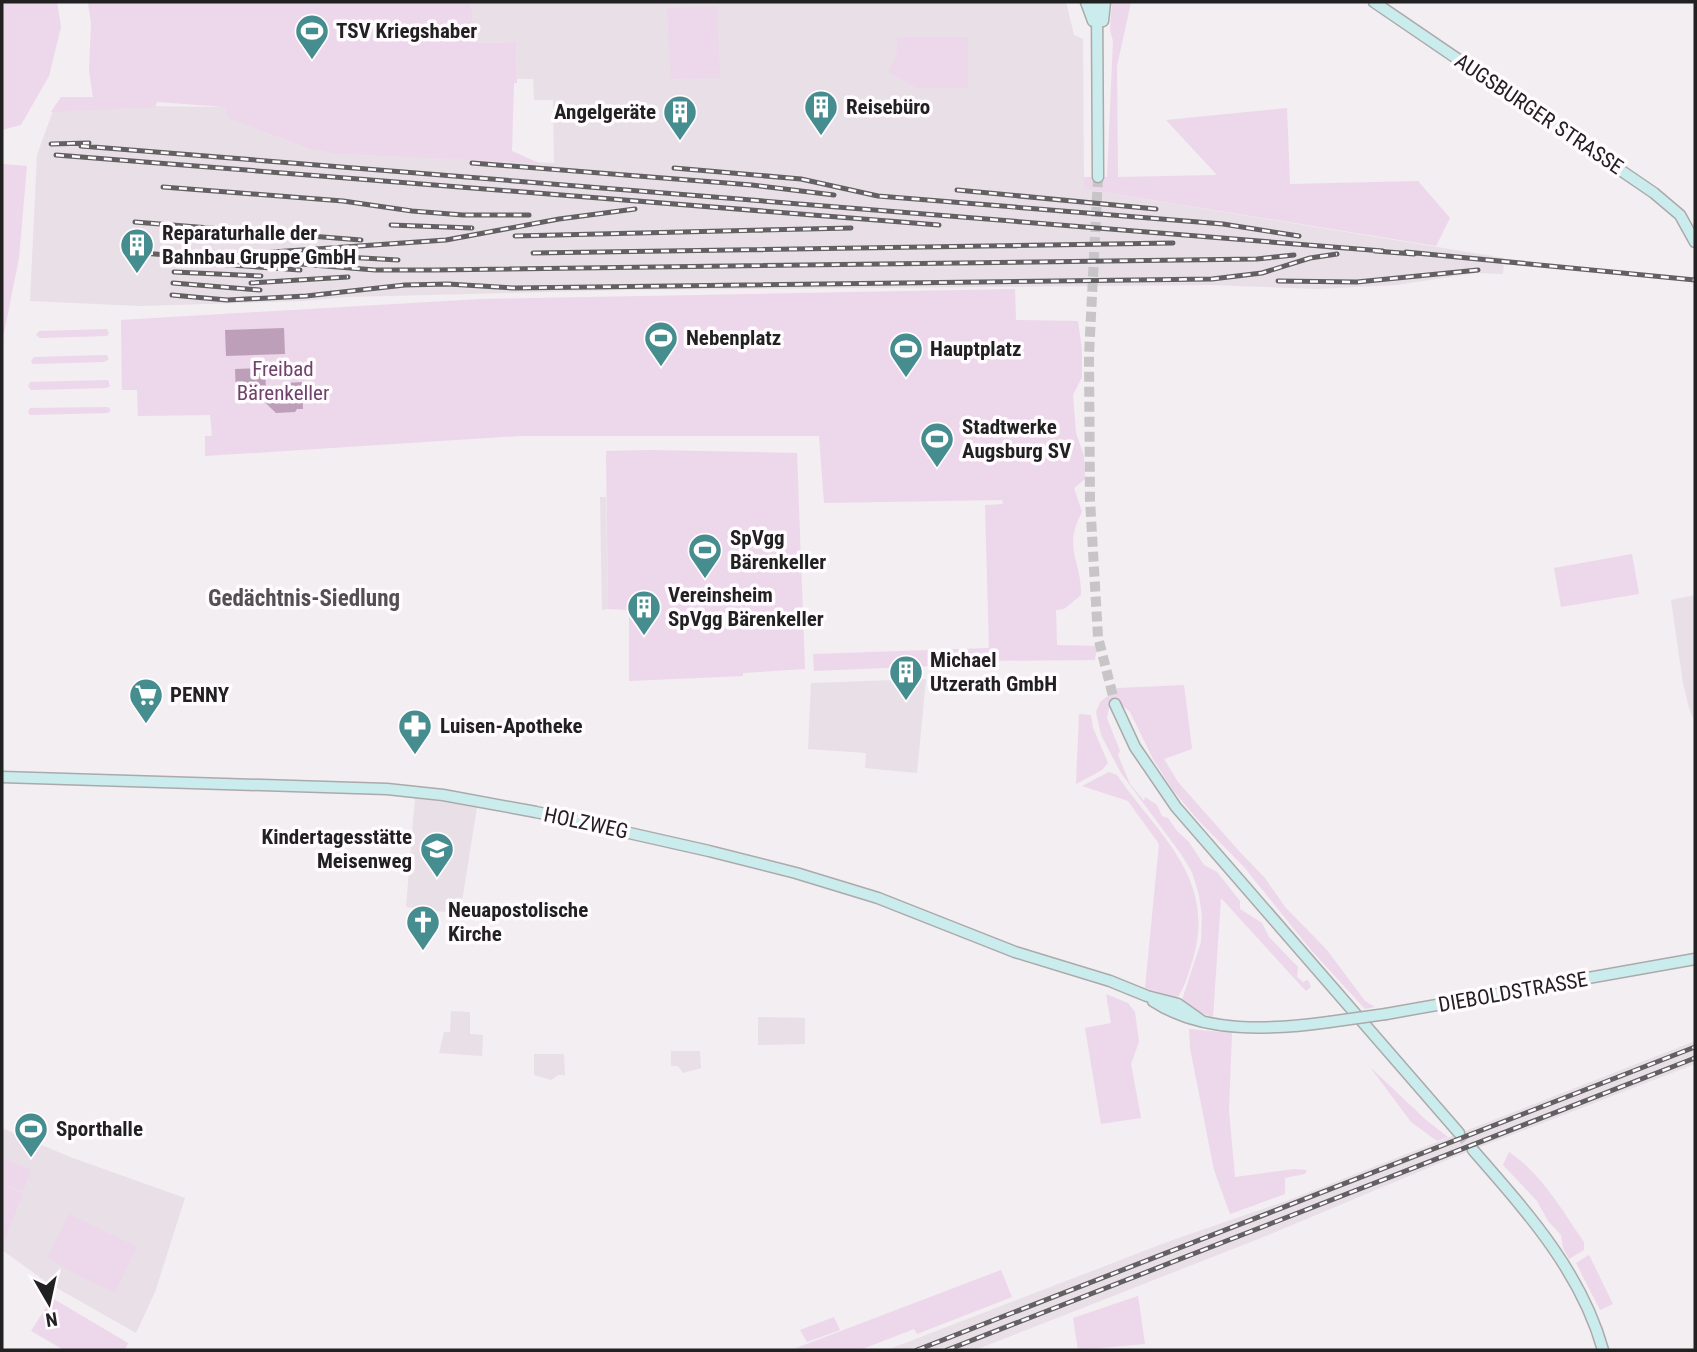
<svg xmlns="http://www.w3.org/2000/svg" width="1697" height="1352" font-family="'Roboto Condensed',sans-serif">
	<style>
		.built { fill: #e9dfe7 }
		.green { fill: #edd7ea }
		.water { fill: #be9fb9 }
		.lines { fill: none; stroke-linecap: round; stroke-linejoin: round }
		.secondary-tunnel { stroke: #c8c5c8; stroke-width: 10; stroke-dasharray: 10 5; stroke-linecap: butt }
		.secondary-casing { stroke: #aca9ab; stroke-width: 13 }
		.secondary { stroke: #caeced; stroke-width: 10 }
		.rail-casing { stroke: #626061; stroke-width: 5 }
		.rail { stroke: #fffbfe; stroke-width: 2.5; stroke-dasharray: 8; stroke-linecap: butt }
		.secondary-bridge-casing { stroke: #aca9ab; stroke-width: 13; stroke-linecap: butt }
		.secondary-bridge { stroke: #caeced; stroke-width: 10 }
		.labels { text-anchor: middle; stroke-width: 7; stroke-linejoin: round; paint-order: stroke }
		.poi-label { font-size: 21px; font-weight: bold; fill: #222122; stroke: #fffbfe; text-anchor: start }
		.street-label { font-size: 21px; fill: #222122; stroke: #fffbfe }
		.park-label { font-size: 21px; fill: #6e4269; stroke: #fffbfe }
		.neighbourhood-label { font-size: 23px; font-weight: bold; fill: #525052; stroke: #fffbfe }
	</style>
	<rect width="100%" height="100%" fill="#f2eef1"/>
	<path class="built" d="M471 2H1066L1074 35 1083 39 1084 189 1504 258 1503 274 1477 273 1396 285 1317 289 1208 285 627 290 347 297 302 301 140 306 30 301 37 155 55 105 226 107 229 119 307 148 335 154 554 163 553 100H534L533 79H517L516 42 475 43Z
		M600 497H606L608 609 602 610Z
		M1695 595V722L1689 708 1683 683 1671 600Z
		M926 679 917 773 865 768 866 753 808 749 811 683Z
		M415 798 477 807 460 914 406 907Z
		M451 1011 470 1012V1034L483 1035 482 1056 439 1053 444 1032H450Z
		M758 1017 805 1018V1044L758 1045Z
		M1695 1041V1064L1452 1158 1266 1236 975 1350H887L1170 1241 1289 1200Z
		M671 1051H700L701 1068 683 1073 678 1066H671Z
		M534 1054H564L565 1075H558L551 1080 534 1075Z
		M2 1128 70 1157 185 1198 155 1292 136 1333 48 1283 2 1250Z"/>
	<path class="green" d="M2 2H57L61 27 49 76 21 125 2 130Z
		M88 2H471L475 43 516 42 517 83H514L512 151 539 163 335 154 307 148 229 119 225 107 157 102 155 107 51 112 61 97H93L89 71 91 24Z
		M1112 2H1131L1117 66 1118 177 1217 175 1166 120 1287 108 1290 184 1418 181 1450 218 1436 246 1084 189V177H1107L1113 41 1110 30Z
		M717 7 720 78 671 79 667 8Z
		M897 37H968V88H917L889 72 897 52Z
		M3 164 27 166 19 258 2 343Z
		M1015 289 1016 320 1078 321 1082 350V377L1073 395 1076 433 1084 456 1085 479 1074 488 1082 512C1062 549 1082 561 1081 595L1064 609 1056 610 1057 645 1097 646 1095 660 971 661 958 665 814 671 813 654 989 648 985 505 1003 504 1002 500 824 503 819 436H519L205 456V436H212L210 415 138 416 137 390H122L121 320 480 299Z
		M107 329 109 333 107 336 40 338 36 335 39 331Z
		M107 355 109 359 104 362 33 364 31 361 34 357Z
		M108 380 110 386 107 388 31 390 28 386 30 382Z
		M108 407 111 410 108 413 30 415 28 412 30 408Z
		M650 450 797 453 805 669 743 673V676L629 681V610L608 609 606 451Z
		M1632 554 1639 594 1561 607 1554 568Z
		M1184 685 1192 749 1164 759 1178 782 1239 851 1265 878 1285 907 1327 950 1365 1001 1375 1007 1365 1009 1311 950 1244 867 1198 820 1172 789 1153 759 1130 712 1122 705 1115 704 1109 708 1107 718 1120 751 1118 755 1130 784 1144 801 1145 797 1157 805 1162 816 1168 818 1177 831 1189 842 1204 865 1217 872 1240 901V909L1262 923 1269 937 1298 967 1297 977 1303 982 1308 980 1311 987 1306 991 1304 989 1221 898 1213 1017 1196 1011 1182 1000 1201 942 1202 916 1199 895 1192 872 1181 854 1121 773 1101 735 1096 712 1100 702 1118 688Z
		M1079 714 1091 715 1093 728 1108 763 1102 770 1076 784Z
		M1109 772 1117 775C1158 835 1217 878 1193 959 1189 971 1185 988 1177 998L1145 988 1159 844 1128 801 1082 786Z
		M1106 994 1128 1003 1135 1012 1139 1042 1131 1064 1141 1118 1101 1124 1085 1028 1111 1023Z
		M1189 1029 1232 1033 1229 1110 1235 1177 1294 1169 1307 1170 1305 1174 1285 1178V1194L1230 1214 1214 1170 1190 1048Z
		M1370 1067 1426 1120 1448 1137 1437 1141 1411 1122Z
		M1509 1152C1542 1174 1561 1209 1584 1242V1250L1569 1259 1563 1248 1561 1235 1548 1221 1537 1201 1503 1165Z
		M2 1158 31 1170 23 1191 3 1184 23 1194 3 1244Z
		M69 1214 137 1247 115 1293 70 1271 48 1257Z
		M1589 1255 1613 1304 1600 1310 1576 1263Z
		M1001 1270 1012 1297 917 1334 914 1329 860 1350H791Z
		M1138 1296 1145 1344 1078 1350 1073 1318Z
		M52 1298 128 1343 125 1350H64L31 1331Z
		M834 1317 840 1330 807 1342 800 1330Z"/>
	<path class="water" d="M284 328 285 354 226 356 225 330Z
		M265 368 266 390 272 396 286 383 302 382 303 409H297L295 412 276 413 254 392H246V395H236L235 369Z"/>
	<g class="lines">
		<path class="secondary-tunnel" d="M1098 177 1089 355 1090 500 1098 637 1115 704
			M1459 1133 1473 1150"/>
		<g class="secondary-casing">
			<path id="secondary" d="M1086 2 1093 21
				M1097 2 1098 177
				M1374 2 1654 193 1680 215 1695 242
				M1103 21 1105 2
				M1115 704 1135 747 1176 807 1459 1133
				M2 777 387 789 443 795 536 812 709 851 796 873 878 898 1015 952 1110 981 1147 996 1178 1004 1202 1021
				M1153 1001C1203 1034 1272 1030 1329 1022
				M1386 1014 1695 959
				M1473 1150C1526 1211 1581 1271 1603 1350"/>
		</g>
		<use href="#secondary" class="secondary"/>
		<g class="rail-casing">
			<path id="rail" d="M51 144 89 143
				M81 146 1383 251
				M56 155 939 225
				M472 163 752 185 834 195
				M674 168 801 179 878 196 1223 224 1299 236
				M163 187 343 201 412 211 463 215H529
				M957 190 1156 209
				M135 222 361 240
				M391 225 472 228
				M515 236 851 228
				M1375 251 1414 254
				M129 252 206 258
				M1406 252 1695 280
				M533 253 1173 243
				M198 257 446 240 559 219 635 209
				M345 257 398 260
				M288 263 375 270H434L1257 259 1294 255
				M216 264 300 270
				M174 272 261 276
				M1278 281 1357 282 1478 270
				M173 283 260 290
				M251 283 348 277
				M172 295 227 300 306 296 405 285 448 284 514 288 1212 279 1262 273 1310 258 1337 254
				M917 1350 1695 1047
				M947 1350 1695 1058"/>
		</g>
		<use href="#rail" class="rail"/>
		<g class="secondary-bridge-casing">
			<path id="secondary-bridge" d="M1329 1022 1386 1014"/>
		</g>
		<use href="#secondary-bridge" class="secondary-bridge"/>
	</g>
	<defs>
		<g id="stadium-pin" transform="scale(1.75)"><path d="M0 17L-7.5 6A9.5 9.5 0 1 1 7.5 6Z" fill="#458d8f" stroke="#fffbfe"/><path d="M0-5a6.5 5 0 1 0 0 10a6.5 5 0 1 0 0-10ZM-3.5-1.8h7v3.6h-7Z" fill="#fff"/></g>
		<g id="building-pin" transform="scale(1.75)"><path d="M0 17L-7.5 6A9.5 9.5 0 1 1 7.5 6Z" fill="#458d8f" stroke="#fffbfe"/><path d="M-4-6H4V6H1V3H-1V6H-4ZM-2.5-4.3h1.7v1.8h-1.7ZM.8-4.3h1.7v1.8H.8ZM-2.5-1h1.7V.8h-1.7ZM.8-1h1.7V.8H.8Z" fill="#fff"/></g>
		<g id="supermarket-pin" transform="scale(1.75)"><path d="M0 17L-7.5 6A9.5 9.5 0 1 1 7.5 6Z" fill="#458d8f" stroke="#fffbfe"/><path d="M-6-5.5h2.5l.6 2H6L4.5 2H-2.5L-4.4-4H-6ZM-1.5 3.2a1.3 1.3 0 1 0 .1 0ZM3 3.2a1.3 1.3 0 1 0 .1 0Z" fill="#fff"/></g>
		<g id="pharmacy-pin" transform="scale(1.75)"><path d="M0 17L-7.5 6A9.5 9.5 0 1 1 7.5 6Z" fill="#458d8f" stroke="#fffbfe"/><path d="M-2-6h4v4h4v4h-4v4h-4v-4h-4v-4h4Z" fill="#fff"/></g>
		<g id="school-pin" transform="scale(1.75)"><path d="M0 17L-7.5 6A9.5 9.5 0 1 1 7.5 6Z" fill="#458d8f" stroke="#fffbfe"/><path d="M0-5L7-2L0 1L-7-2ZM-4 1L0 2.5L4 1V4Q0 6-4 4Z" fill="#fff"/></g>
		<g id="church-pin" transform="scale(1.75)"><path d="M0 17L-7.5 6A9.5 9.5 0 1 1 7.5 6Z" fill="#458d8f" stroke="#fffbfe"/><path d="M-1.2-6h2.4v3.5h3.3v2.4h-3.3V6h-2.4V-.1h-3.3v-2.4h3.3Z" fill="#fff"/></g>
	</defs>
	<g fill-rule="evenodd">
		<use href="#stadium-pin" x="312" y="31"/>
		<use href="#building-pin" x="821" y="107"/>
		<use href="#building-pin" x="680" y="112"/>
		<use href="#building-pin" x="137" y="245"/>
		<use href="#stadium-pin" x="661" y="338"/>
		<use href="#stadium-pin" x="906" y="349"/>
		<use href="#stadium-pin" x="937" y="439"/>
		<use href="#stadium-pin" x="705" y="550"/>
		<use href="#building-pin" x="644" y="607"/>
		<use href="#building-pin" x="906" y="672"/>
		<use href="#supermarket-pin" x="146" y="695"/>
		<use href="#pharmacy-pin" x="415" y="726"/>
		<use href="#school-pin" x="437" y="849"/>
		<use href="#church-pin" x="423" y="922"/>
		<use href="#stadium-pin" x="31" y="1129"/>
	</g>
	<g class="labels">
		<g class="poi-label">
			<text x="336" y="38">TSV Kriegshaber</text>
			<text x="846" y="114">Reisebüro</text>
			<text x="656" y="119" text-anchor="end">Angelgeräte</text>
			<text x="162" y="240">Reparaturhalle der<tspan x="162" dy="24">Bahnbau Gruppe GmbH</tspan></text>
			<text x="686" y="345">Nebenplatz</text>
			<text x="930" y="356">Hauptplatz</text>
			<text x="962" y="434">Stadtwerke<tspan x="962" dy="24">Augsburg SV</tspan></text>
			<text x="730" y="545">SpVgg<tspan x="730" dy="24">Bärenkeller</tspan></text>
			<text x="668" y="602">Vereinsheim<tspan x="668" dy="24">SpVgg Bärenkeller</tspan></text>
			<text x="930" y="667">Michael<tspan x="930" dy="24">Utzerath GmbH</tspan></text>
			<text x="170" y="702">PENNY</text>
			<text x="440" y="733">Luisen-Apotheke</text>
			<text x="412" y="844" text-anchor="end">Kindertagesstätte<tspan x="412" dy="24">Meisenweg</tspan></text>
			<text x="448" y="917">Neuapostolische<tspan x="448" dy="24">Kirche</tspan></text>
			<text x="56" y="1136">Sporthalle</text>
		</g>
		<g class="street-label">
			<text transform="translate(1539 114) rotate(34)" y="7">AUGSBURGER STRASSE</text>
			<text transform="translate(586 823) rotate(12)" y="7">HOLZWEG</text>
			<text transform="translate(1513 992) rotate(-10)" y="7">DIEBOLDSTRASSE</text>
		</g>
		<g class="park-label">
			<text x="283" y="376">Freibad<tspan x="283" dy="24">Bärenkeller</tspan></text>
		</g>
		<g class="neighbourhood-label">
			<text x="304" y="606">Gedächtnis-Siedlung</text>
		</g>
	</g>
	<rect width="1697" height="1352" fill="none" stroke="#222122" stroke-width="7"/>
	<g transform="translate(49 1303) rotate(171)" stroke="#fffbfe" stroke-width="5" paint-order="stroke">
	<path d="M0-5L12 26L0 18L-12 26Z" fill="#222122"/>
	<text y="-10" font-size="19" font-weight="bold" text-anchor="middle" fill="#222122">N</text>
	</g>
</svg>
